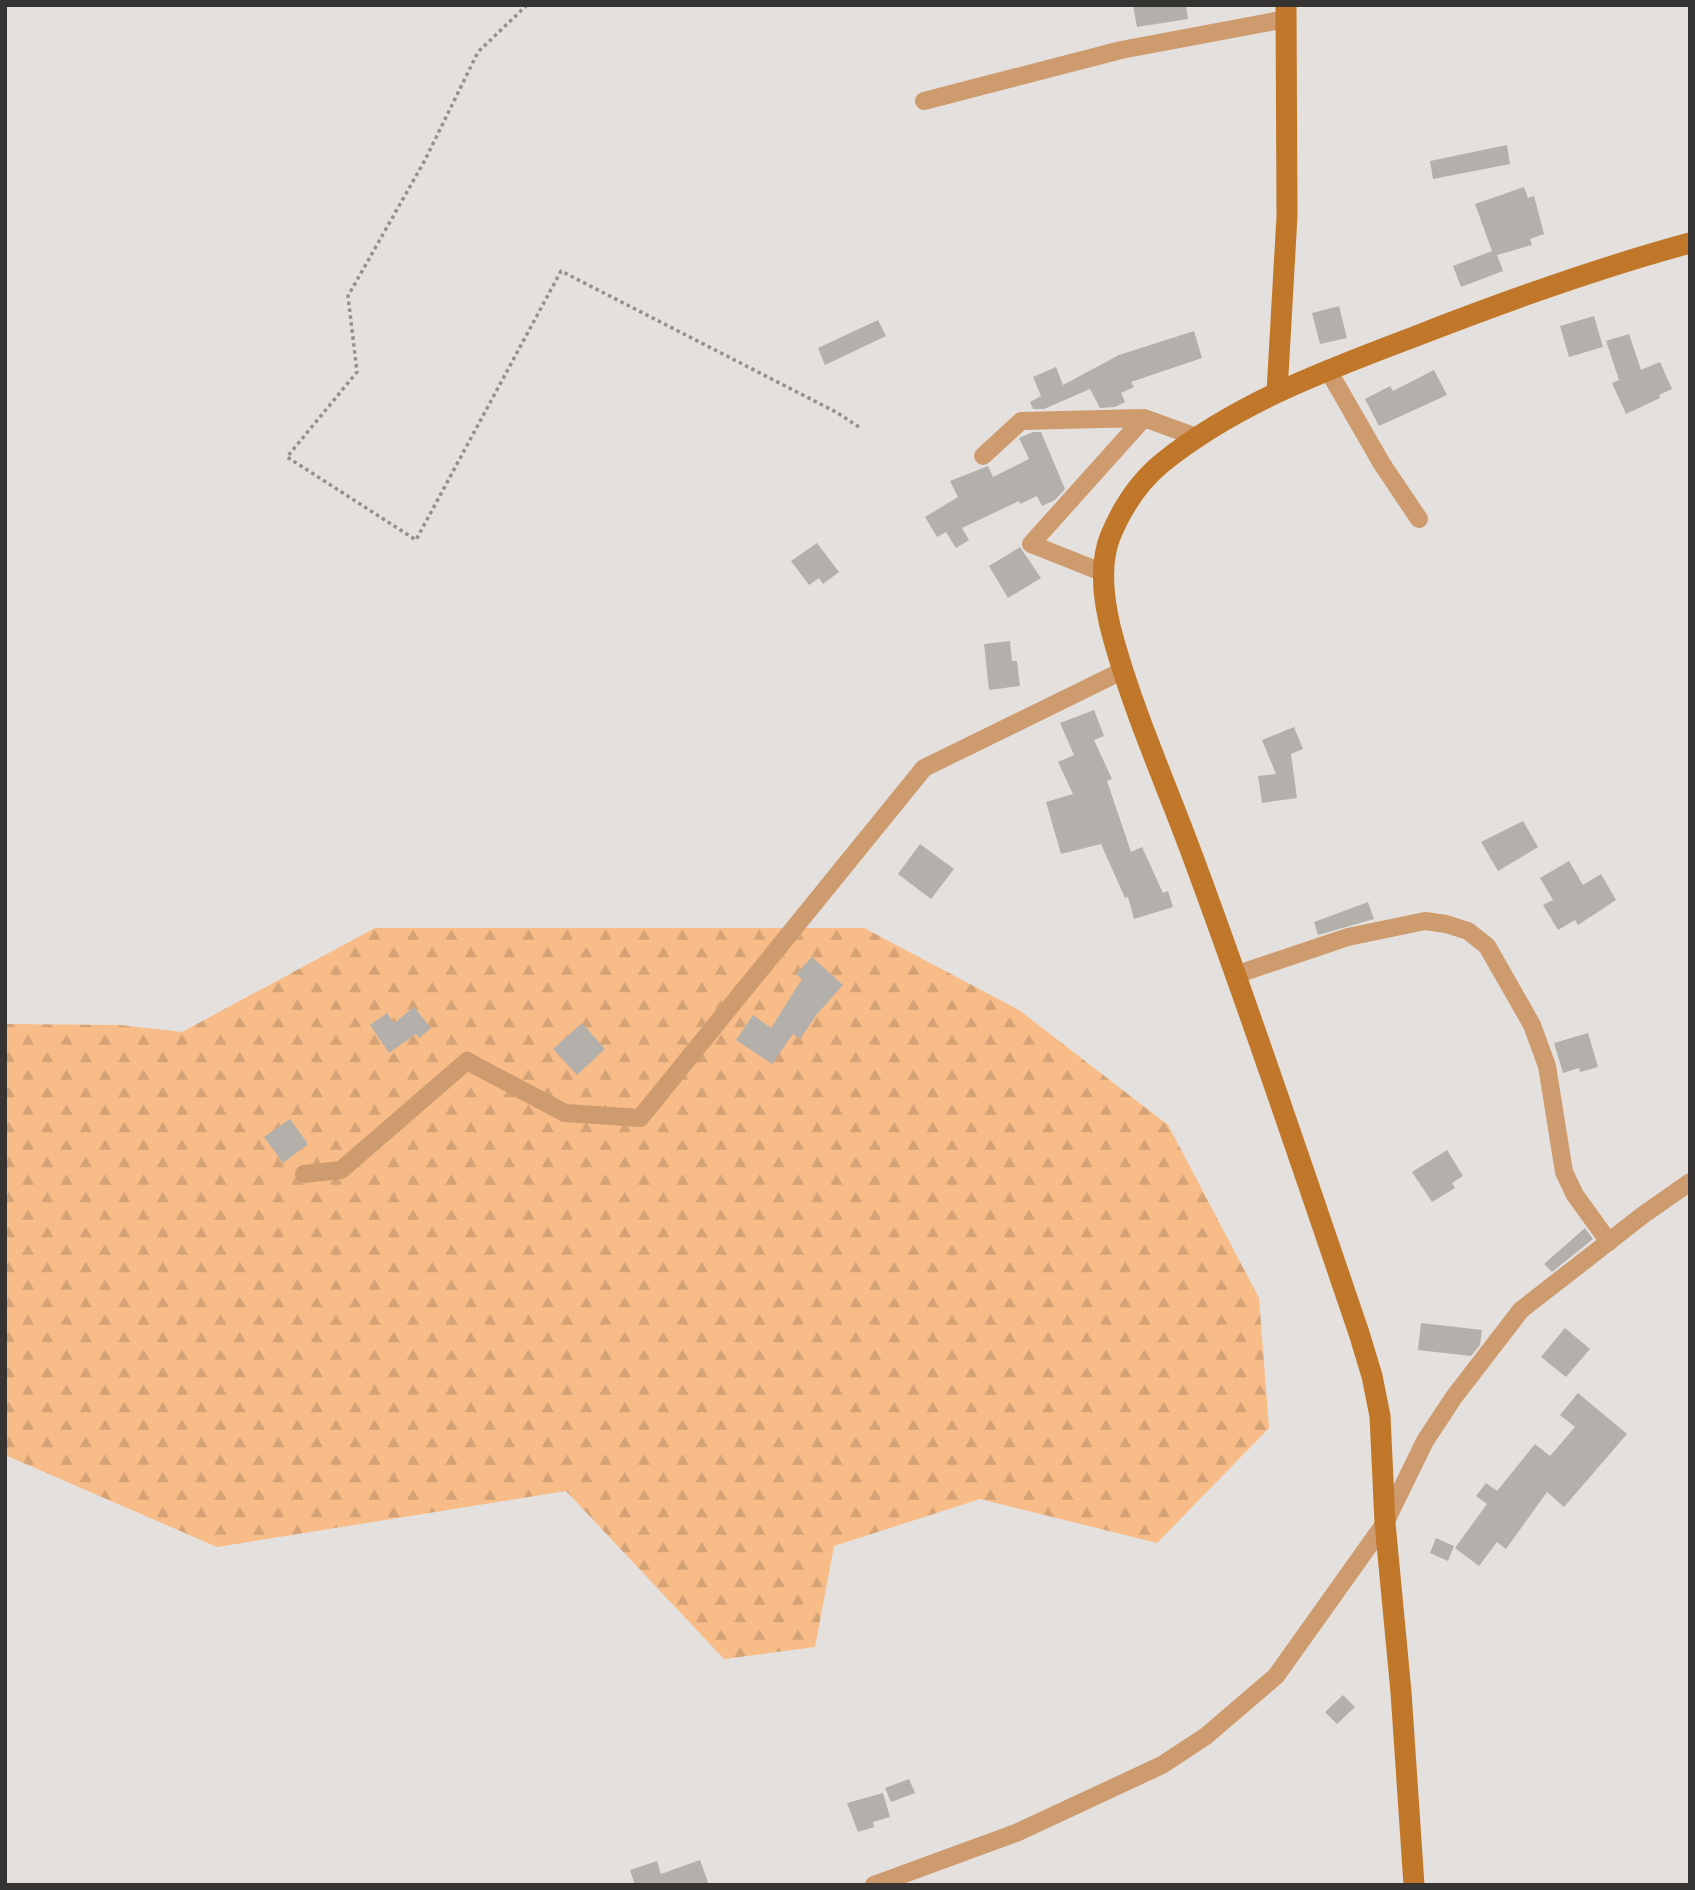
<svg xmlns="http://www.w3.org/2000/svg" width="1695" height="1890" font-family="'Open Sans',sans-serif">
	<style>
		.forest { fill: url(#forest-firs) }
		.building { fill: #b3b0ac }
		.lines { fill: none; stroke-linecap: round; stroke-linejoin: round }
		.path { stroke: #93908e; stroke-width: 3.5; stroke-dasharray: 3.5 3.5; stroke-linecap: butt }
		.street { stroke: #ce9b6f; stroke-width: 18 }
		.secondary { stroke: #c0772a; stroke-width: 21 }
	</style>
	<defs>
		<pattern id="forest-firs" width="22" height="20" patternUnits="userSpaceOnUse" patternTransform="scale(1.75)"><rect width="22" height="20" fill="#f8bc88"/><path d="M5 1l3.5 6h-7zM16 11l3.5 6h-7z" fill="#d5a276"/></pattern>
	</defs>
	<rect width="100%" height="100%" fill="#e4e0dd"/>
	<path class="forest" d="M375 928H864L1019 1010 1168 1125 1259 1298 1269 1428 1157 1543 980 1499 834 1546 815 1647 724 1659 566 1491 217 1547 5 1455V1024L120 1025 182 1032Z"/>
	<path class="building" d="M1133 5H1186L1188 19 1137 27Z
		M1507 145 1510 164 1433 179 1430 161Z
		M1524 187 1528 198 1534 196 1544 234 1530 239 1532 245 1497 255 1503 271 1461 287 1453 266 1492 251 1475 204Z
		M1339 306 1347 338 1320 344 1312 313Z
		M1594 316 1603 347 1569 357 1560 326Z
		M878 320 886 336 825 365 818 348Z
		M1194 331 1202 358 1131 382 1134 387 1121 393 1125 402 1115 407 1100 408 1090 389 1044 409H1033L1030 402 1041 396 1033 377 1056 367 1063 385 1119 355Z
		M1629 334 1641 370 1660 362 1672 389 1659 395 1660 398 1626 414 1612 383 1619 380 1606 341Z
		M1434 370 1447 395 1379 426 1365 399 1390 386 1393 391Z
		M1033 432H1041L1065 489 1055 500 1042 506 1037 496 1020 504 1019 501 962 528 969 540 956 548 946 532 937 537 925 517 958 497 950 481 988 466 993 477 1029 459 1019 438Z
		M817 543 839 572 823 584 819 578 809 585 791 561Z
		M1020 547 1041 578 1008 598 989 566Z
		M1010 641 1012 661H1017L1020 686 989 690 984 644Z
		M1094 710 1104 736 1094 740 1112 779 1107 781 1131 852 1142 847 1163 893 1168 891 1173 907 1134 919 1128 897 1125 898 1101 844 1061 854 1046 802 1073 794 1058 762 1074 755 1060 723Z
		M1294 727 1303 749 1291 754 1297 798 1262 803 1258 776 1276 774 1262 740Z
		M1523 821 1538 847 1498 871 1481 842Z
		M920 844 954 869 931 899 898 874Z
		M1569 861 1583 885 1601 874 1616 900 1578 925 1575 920 1558 930 1543 905 1553 900 1540 878Z
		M1368 902 1374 919 1318 935 1314 922Z
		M812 957 843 985 817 1014 800 1039 793 1034 772 1064 736 1040 753 1015 771 1028 802 979 796 974Z
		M414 1007 431 1028 419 1038 416 1034 389 1053 370 1025 387 1013 394 1023Z
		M582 1023 605 1049 577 1075 553 1049Z
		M1588 1033 1598 1067 1580 1072 1579 1068 1563 1073 1554 1043Z
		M290 1119 308 1144 283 1163 264 1137Z
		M1447 1150 1463 1176 1452 1183 1455 1188 1432 1202 1412 1172Z
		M1585 1228 1593 1239 1552 1272 1544 1264Z
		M1421 1323 1482 1330 1480 1345 1471 1356 1418 1350Z
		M1565 1328 1590 1349 1566 1377 1541 1357Z
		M1578 1393 1627 1434 1564 1507 1547 1492 1506 1549 1497 1542 1479 1566 1455 1548 1487 1504 1476 1496 1486 1483 1497 1491 1535 1444 1550 1456 1575 1427 1560 1415Z
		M1436 1538 1454 1546 1448 1561 1430 1553Z
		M1343 1695 1355 1707 1337 1724 1325 1712Z
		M909 1779 915 1793 891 1802 885 1788Z
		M883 1793 890 1817 873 1822 874 1827 858 1832 847 1803Z
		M700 1860 709 1885H635L630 1870 657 1861 661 1874Z"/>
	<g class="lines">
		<path class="path" d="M527 5 478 52 425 160 348 296 357 372 287 457 416 540 561 271 836 412 859 427"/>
		<path class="street" d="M924 101 1121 50 1286 19
			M1328 370 1382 464 1419 519
			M983 456 1021 421 1144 418 1199 438
			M1104 573 1031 544 1144 418
			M1235 975 1348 937 1425 921 1446 924 1468 931 1487 946 1532 1025 1547 1066 1564 1172 1575 1195 1609 1242
			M304 1174 341 1170 467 1061 565 1113 640 1118 924 768 1124 670
			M874 1885 1016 1833 1162 1765 1206 1736 1276 1676 1385 1523 1425 1441 1454 1397 1521 1310 1643 1215 1690 1182"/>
		<path class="secondary" d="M1277 392 1287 216 1286 5
			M1414 1885 1401 1692 1385 1523 1380 1416 1372 1376 1359 1333C1306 1178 1254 1022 1197 868 1170 793 1136 719 1114 641 1105 610 1098 568 1110 537 1121 510 1139 482 1162 463 1235 404 1324 371 1411 338 1503 302 1594 269 1690 243"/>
	</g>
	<rect width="1695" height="1890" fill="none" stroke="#353433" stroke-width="14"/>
</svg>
